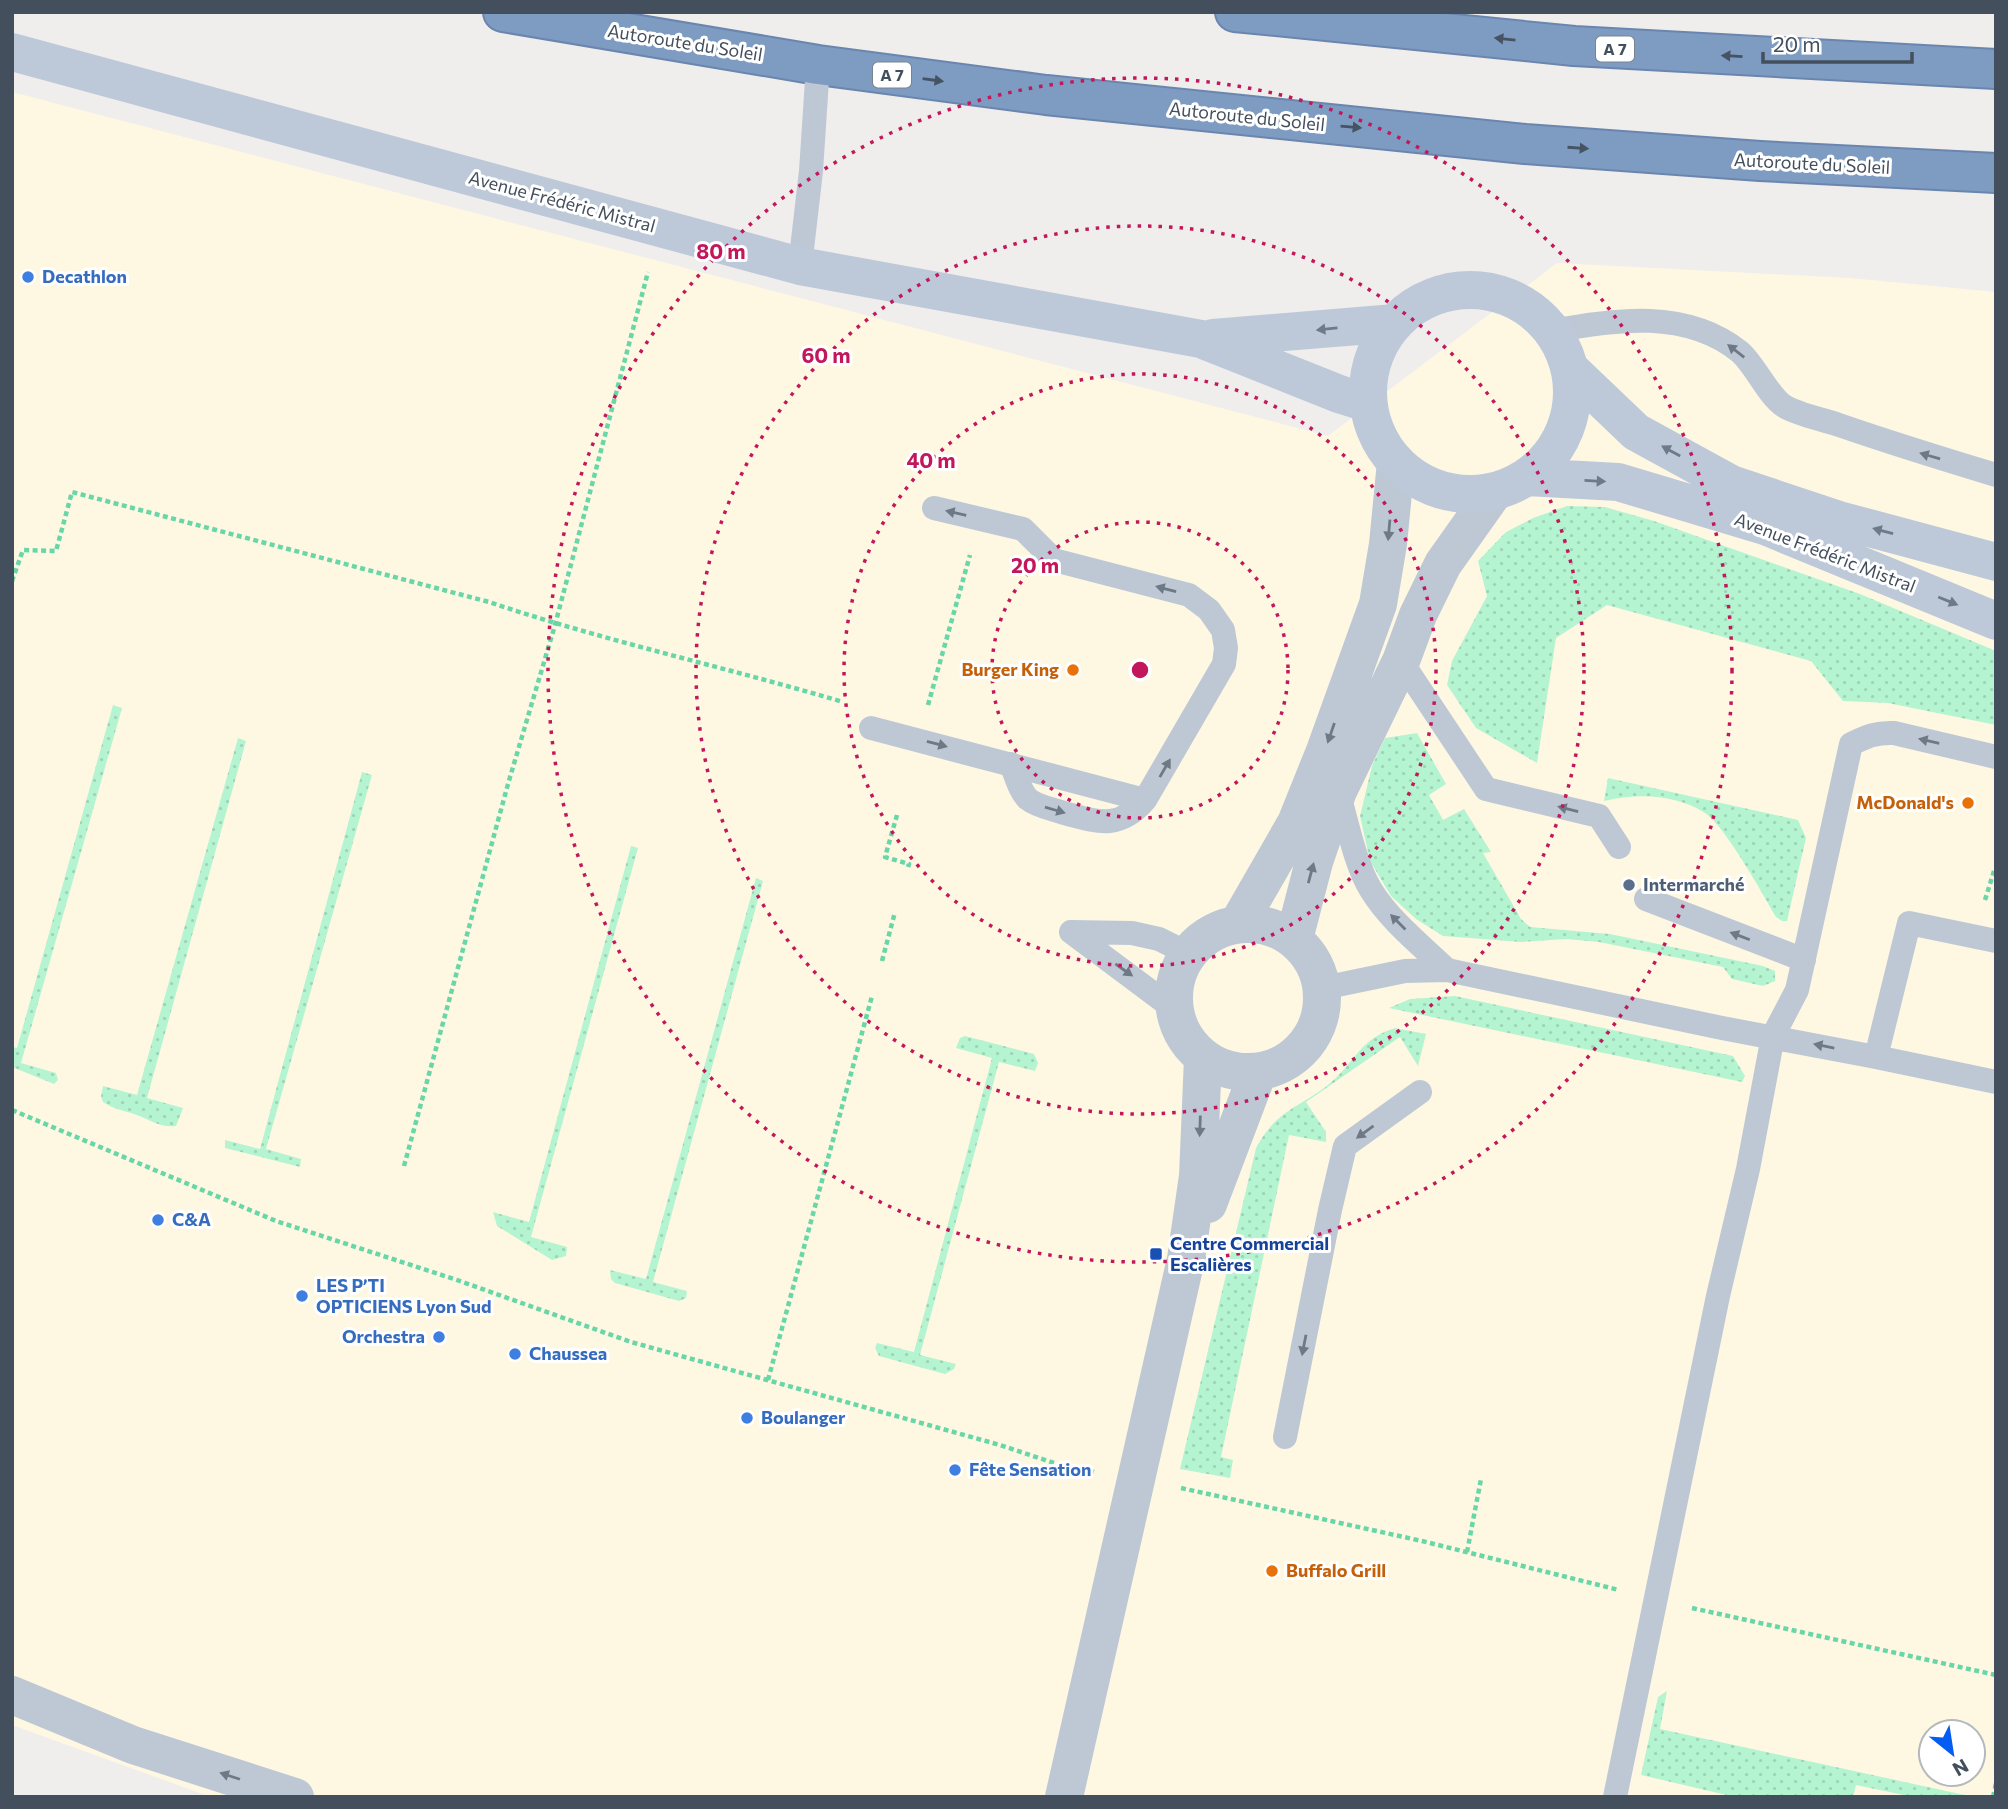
<svg xmlns="http://www.w3.org/2000/svg" width="2008" height="1809" font-family="Commissioner,sans-serif">
	<style>
		.commercial { fill: #fef8e3; fill-rule: evenodd }
		.grass { fill: url(#grass-dots) }
		.lines { fill: none; stroke-linecap: round; stroke-linejoin: round }
		.highway-casing { stroke: #6a86ae; stroke-width: 42 }
		.path { stroke: #69d6a7; stroke-width: 4.5; stroke-dasharray: 5 3.5; stroke-linecap: butt }
		.lane { stroke: #bec8d4; stroke-width: 24 }
		.street { stroke: #bec8d4; stroke-width: 38 }
		.secondary { stroke: #bdc9d9; stroke-width: 38 }
		.highway { stroke: #7e9bc2; stroke-width: 38 }
		.oneway { fill: #465362 }
		.oneway2 { fill: #6e7a88 }
		.oneway3 { fill: #6e7987 }
		.ring { fill: none; stroke: #c2185b; stroke-width: 3.5; stroke-dasharray: 3.5 7 }
		.shop-dot { fill: #3f7fe0; stroke: #fff; stroke-width: 2.5 }
		.food-dot { fill: #e8710a; stroke: #fff; stroke-width: 2.5 }
		.service-dot { fill: #5c6f8a; stroke: #fff; stroke-width: 2.5 }
		.transit-dot { fill: #1a4fb4; stroke: #fff; stroke-width: 2.5 }
		.labels { text-anchor: middle; stroke-width: 6; stroke-linejoin: round; paint-order: stroke }
		.shield { fill: #fff; stroke: #7b848e; stroke-width: 2 }
		.shield-label { font-size: 16px; font-weight: bold; fill: #434f5d }
		.street-label { font-size: 18px; fill: #434f5d; stroke: #fff }
		.shop-label { font-size: 18px; font-weight: bold; fill: #366cbe; stroke: #fff; text-anchor: start }
		.food-label { font-size: 18px; font-weight: bold; fill: #c56008; stroke: #fff; text-anchor: end }
		.service-label { font-size: 18px; font-weight: bold; fill: #4e5e75; stroke: #fff; text-anchor: start }
		.transit-label { font-size: 18px; font-weight: bold; fill: #164399; stroke: #fff; text-anchor: start }
		.centre { fill: #c2185b; stroke: #fff; stroke-width: 3.5 }
		.ring-label { font-size: 21px; text-anchor: middle; font-weight: bold; fill: #c2185b; stroke: #fff; stroke-width: 6; stroke-linejoin: round; paint-order: stroke }
	</style>
	<defs>
		<pattern id="grass-dots" width="8" height="8" patternUnits="userSpaceOnUse" patternTransform="scale(1.75)"><rect width="8" height="8" fill="#b5f4d1"/><path d="M2 2h.1M6 6h.1" fill="none" stroke="#9dd3b6" stroke-width="1.8" stroke-linecap="round"/></pattern>
	</defs>
	<rect width="100%" height="100%" fill="#f0eded"/>
	<path class="commercial" d="M12 92 1328 436 1557 263 1850 278 1996 292V1797H211L12 1725ZM1931 1732H1973V1774H1931Z"/>
	<path class="grass" d="M1567 506 1605 507 1654 521 1860 594 1996 651V725L1888 703 1843 701 1811 661 1607 605 1556 638 1537 763 1476 728 1447 685 1452 661 1487 596 1478 561 1506 532 1533 518Z
		M113 705 122 708 21 1063 56 1073 58 1080 54 1084 12 1067V1047L17 1048Z
		M1417 733 1446 784 1429 795 1443 820 1464 809 1491 852 1483 853 1521 919 1530 927 1610 934 1763 966 1775 971V981L1763 986 1732 979 1723 967 1599 942 1566 939 1522 942 1443 936 1416 919 1391 896 1370 861 1360 816 1372 766 1385 738Z
		M238 738 246 741 147 1098 183 1108 176 1126C159 1128 149 1119 134 1114 122 1110 113 1109 103 1102L101 1096 103 1086 137 1095Z
		M362 772 372 775 266 1149 301 1159 300 1167 225 1148V1140L260 1149Z
		M1608 778 1798 820 1806 838 1787 921H1782L1776 917C1763 894 1724 825 1705 813 1675 794 1638 793 1604 801Z
		M631 846 638 848 531 1237 567 1247 566 1256 552 1260 497 1226 493 1212 529 1222Z
		M756 878 763 881 653 1282 687 1291 686 1298 679 1301 615 1283 611 1279 610 1270 646 1279Z
		M1455 996 1733 1056 1745 1076 1742 1082 1389 1008 1410 999Z
		M1395 1028 1426 1034 1418 1066 1400 1037 1306 1102 1326 1132V1142L1289 1135 1221 1457 1233 1460 1230 1478 1180 1469 1256 1148C1277 1109 1298 1109 1329 1084 1355 1063 1359 1039 1395 1028Z
		M965 1036 1034 1054 1038 1063 1035 1071 999 1062 920 1355 956 1364 954 1369 945 1374 879 1356 875 1348 877 1343 914 1352 992 1058 956 1048 960 1038Z
		M1667 1691 1660 1729 1974 1797H1913L1856 1785 1853 1797H1735L1641 1775 1658 1697Z"/>
	<g class="lines">
		<g class="highway-casing">
			<path id="highway" d="M503 12 818 65 1046 95 1525 144 1760 161 1996 173
				M1235 12 1574 46 1996 69"/>
		</g>
		<path class="path" d="M12 581 23 550 56 551 72 492 489 602C605 641 725 667 843 702
			M928 705 970 555
			M897 815 885 857 909 864 908 867
			M1985 900 1994 871
			M882 961 895 912
			M12 1110 276 1221 457 1280 631 1342 1000 1445 1054 1463 1094 1472
			M404 1166 508 784 555 625 648 272
			M768 1380 872 996
			M1181 1488 1422 1541 1619 1590
			M1467 1552 1481 1479
			M1692 1608 1996 1675
			M1993 1797 1996 1783"/>
		<path class="lane" d="M800 266 811 171 818 65
			M1552 331C1615 319 1687 309 1740 352 1755 365 1769 397 1784 406 1799 415 1822 419 1839 425 1891 443 1943 459 1996 475
			M1401 661 1486 789 1599 816 1619 847
			M871 728 1145 800 1224 664 1226 648 1223 630 1209 610 1189 595 1054 560 1023 529 934 508
			M1011 764C1016 775 1019 790 1028 799 1038 807 1053 809 1064 813 1098 822 1119 830 1145 800
			M1338 791C1347 822 1355 864 1371 890 1390 921 1421 945 1447 970
			M1646 899 1804 960
			M1071 932 1174 1009
			M1071 932 1132 933 1159 939 1189 954
			M1996 941 1909 923 1876 1057 1996 1082
			M1323 988 1405 971 1447 970 1722 1028 1876 1057
			M1285 1437 1330 1210 1345 1146 1420 1092
			M1615 1797 1718 1296 1748 1169 1773 1036 1797 990 1851 744C1866 737 1876 732 1894 733L1996 757"/>
		<path class="street" d="M1174 998a74 74 0 1 1 148 0a74 74 0 1 1-148 0Z
			M1238 924 1296 823 1325 751 1378 604 1388 544 1396 462
			M1294 939 1314 862 1338 791 1401 661 1418 615 1443 564 1494 492
			M1208 1204 1258 1072
			M12 1695 133 1745 295 1797
			M1064 1797 1186 1259 1198 1176 1203 1058"/>
		<path class="secondary" d="M12 52 800 266 1201 339 1339 394 1368 403
			M1368 392a102 102 0 1 1 204 0a102 102 0 1 1-204 0Z
			M1213 338 1395 323
			M1570 369 1636 432 1731 484 1839 520 1996 562
			M1527 477 1618 482 1765 526 1996 621"/>
		<use href="#highway" class="highway"/>
	</g>
	<defs><path id="oneway-solid" d="M-6-.8H1V-3.2L6.5 0L1 3.2V.8H-6Z" transform="scale(1.75)"/></defs>
	<g class="oneway">
		<use href="#oneway-solid" transform="translate(1505 39) rotate(-174)"/>
		<use href="#oneway-solid" transform="translate(1732 56) rotate(-177)"/>
		<use href="#oneway-solid" transform="translate(933 80) rotate(8)"/>
		<use href="#oneway-solid" transform="translate(1351 127) rotate(5)"/>
		<use href="#oneway-solid" transform="translate(1578 148) rotate(4)"/>
	</g>
	<g class="oneway2">
		<use href="#oneway-solid" transform="translate(1327 329) rotate(174)"/>
		<use href="#oneway-solid" transform="translate(1671 451) rotate(-151)"/>
		<use href="#oneway-solid" transform="translate(1595 481) rotate(3)"/>
		<use href="#oneway-solid" transform="translate(1883 531) rotate(-165)"/>
		<use href="#oneway-solid" transform="translate(1948 601) rotate(22)"/>
	</g>
	<g class="oneway3">
		<use href="#oneway-solid" transform="translate(1736 351) rotate(-142)"/>
		<use href="#oneway-solid" transform="translate(1930 456) rotate(-164)"/>
		<use href="#oneway-solid" transform="translate(956 513) rotate(-167)"/>
		<use href="#oneway-solid" transform="translate(1389 530) rotate(95)"/>
		<use href="#oneway-solid" transform="translate(1166 589) rotate(-165)"/>
		<use href="#oneway-solid" transform="translate(1331 733) rotate(109)"/>
		<use href="#oneway-solid" transform="translate(1929 741) rotate(-167)"/>
		<use href="#oneway-solid" transform="translate(937 744) rotate(15)"/>
		<use href="#oneway-solid" transform="translate(1165 768) rotate(-60)"/>
		<use href="#oneway-solid" transform="translate(1568 809) rotate(-166)"/>
		<use href="#oneway-solid" transform="translate(1055 810) rotate(16)"/>
		<use href="#oneway-solid" transform="translate(1311 873) rotate(-75)"/>
		<use href="#oneway-solid" transform="translate(1398 922) rotate(-135)"/>
		<use href="#oneway-solid" transform="translate(1740 936) rotate(-159)"/>
		<use href="#oneway-solid" transform="translate(1124 970) rotate(35)"/>
		<use href="#oneway-solid" transform="translate(1824 1046) rotate(-169)"/>
		<use href="#oneway-solid" transform="translate(1200 1126) rotate(92)"/>
		<use href="#oneway-solid" transform="translate(1365 1132) rotate(144)"/>
		<use href="#oneway-solid" transform="translate(1304 1345) rotate(101)"/>
		<use href="#oneway-solid" transform="translate(230 1776) rotate(-162)"/>
	</g>
	<g class="ring">
		<circle cx="1140" cy="670" r="148"/>
		<circle cx="1140" cy="670" r="296"/>
		<circle cx="1140" cy="670" r="444"/>
		<circle cx="1140" cy="670" r="592"/>
	</g>
	<g class="shop-dot">
		<circle cx="28" cy="277" r="7"/>
		<circle cx="158" cy="1220" r="7"/>
		<circle cx="302" cy="1296" r="7"/>
		<circle cx="439" cy="1337" r="7"/>
		<circle cx="515" cy="1354" r="7"/>
		<circle cx="747" cy="1418" r="7"/>
		<circle cx="955" cy="1470" r="7"/>
	</g>
	<g class="food-dot">
		<circle cx="1073" cy="670" r="7"/>
		<circle cx="1968" cy="803" r="7"/>
		<circle cx="1272" cy="1571" r="7"/>
	</g>
	<circle class="service-dot" cx="1629" cy="885" r="7"/>
	<rect class="transit-dot" x="1149" y="1247" width="14" height="14" rx="3.5"/>
	<g class="labels">
		<g class="shield">
			<rect x="1596" y="36.5" width="38" height="25" rx="5"/>
			<rect x="873" y="62.5" width="38" height="25" rx="5"/>
		</g>
		<g class="shield-label">
			<text x="1615" y="55">A 7</text>
			<text x="892" y="81">A 7</text>
		</g>
		<g class="street-label">
			<text transform="translate(685 43) rotate(9)" y="6">Autoroute du Soleil</text>
			<text transform="translate(1247 117) rotate(6)" y="6">Autoroute du Soleil</text>
			<text transform="translate(1812 164) rotate(3)" y="6">Autoroute du Soleil</text>
			<text transform="translate(562 202) rotate(15)" y="6">Avenue Frédéric Mistral</text>
			<text transform="translate(1825 553) rotate(21)" y="6">Avenue Frédéric Mistral</text>
		</g>
		<g class="shop-label">
			<text x="42" y="283">Decathlon</text>
			<text x="172" y="1226">C&amp;A</text>
			<text x="316" y="1292">LES P’TI<tspan x="316" dy="21">OPTICIENS Lyon Sud</tspan></text>
			<text x="425" y="1343" text-anchor="end">Orchestra</text>
			<text x="529" y="1360">Chaussea</text>
			<text x="761" y="1424">Boulanger</text>
			<text x="969" y="1476">Fête Sensation</text>
		</g>
		<g class="food-label">
			<text x="1059" y="676">Burger King</text>
			<text x="1954" y="809">McDonald's</text>
			<text x="1286" y="1577" text-anchor="start">Buffalo Grill</text>
		</g>
		<g class="service-label">
			<text x="1643" y="891">Intermarché</text>
		</g>
		<g class="transit-label">
			<text x="1170" y="1250">Centre Commercial<tspan x="1170" dy="21">Escalières</tspan></text>
		</g>
	</g>
	<circle cx="1140" cy="670" r="10" class="centre"/>
	<g class="ring-label">
		<text x="721" y="259">80 m</text>
		<text x="826" y="363">60 m</text>
		<text x="931" y="468">40 m</text>
		<text x="1035" y="573">20 m</text>
	</g>
	<rect width="2008" height="1809" fill="none" stroke="#434f5d" stroke-width="28"/>
	<g transform="translate(1952 1753) rotate(150)"><circle r="33" fill="#ffffff" stroke="#b4b9be" stroke-width="2"/>
	<path d="M0-5L12 26L0 18L-12 26Z" fill="#045df3"/>
	<text y="-10" font-size="19" font-weight="bold" text-anchor="middle" fill="#434f5d">N</text>
	</g>
	<path d="M1763 52v10h149v-10" fill="none" stroke="#434f5d" stroke-width="3.5"/>
	<text x="1773" y="52" font-size="21" fill="#434f5d" stroke="#ffffff" stroke-width="5" paint-order="stroke">20 m</text>
</svg>
